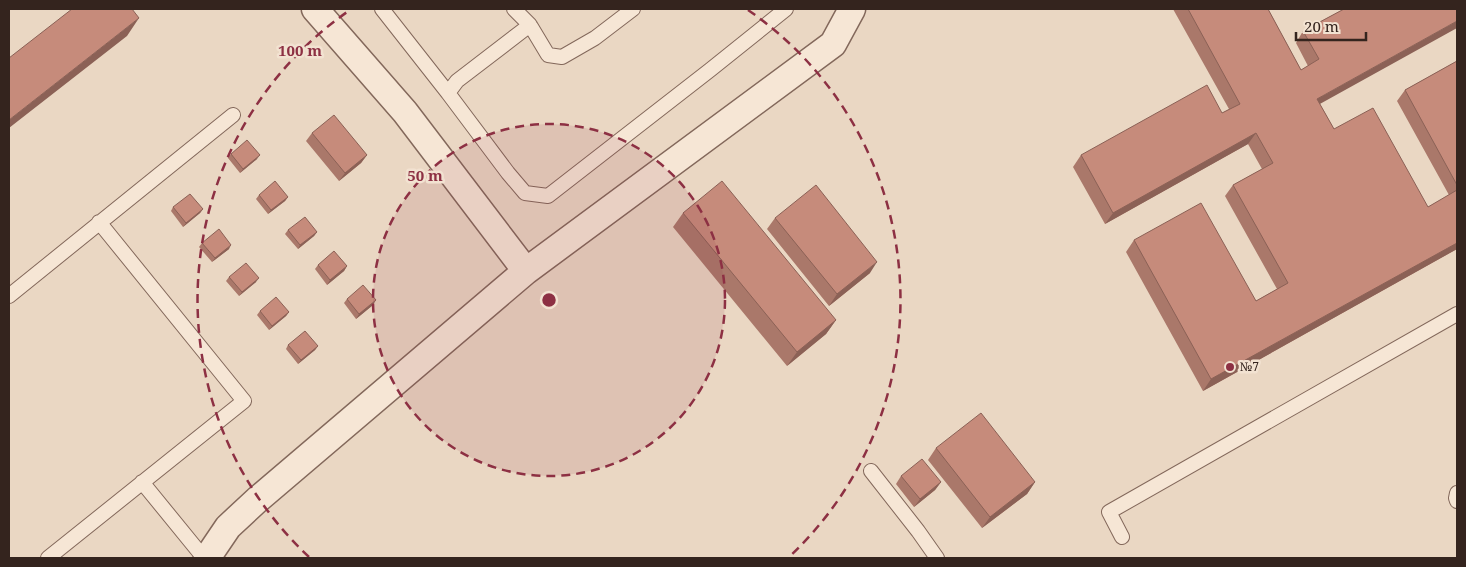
<svg xmlns="http://www.w3.org/2000/svg" width="1466" height="567" font-family="'Noto Serif',serif">
	<style>
		.lines { fill: none; stroke-linecap: round; stroke-linejoin: round }
		.lane-casing { stroke: #83685b; stroke-width: 16 }
		.street-casing { stroke: #83685b; stroke-width: 29 }
		.lane { stroke: #f6e6d5; stroke-width: 14 }
		.street { stroke: #f6e6d5; stroke-width: 26 }
		.wall { fill: #aa786a }
		.shaded-wall { fill: #8b6156 }
		.building { fill: #c68b7b; stroke: #8b6156 }
		.ring { fill: none; stroke: #8d3043; stroke-width: 2.5; stroke-dasharray: 9 6 }
		.poi-dot { fill: #8d3043; stroke: #f2e2d1; stroke-width: 2 }
		.labels { text-anchor: middle; stroke-width: 5; stroke-linejoin: round; paint-order: stroke }
		.poi-label { font-size: 12px; fill: #34241e; stroke: #f2e2d1; text-anchor: start }
		.centre { fill: #8d3043; stroke: #f2e2d1; stroke-width: 2.5 }
		.ring-label { font-size: 15px; text-anchor: middle; font-weight: bold; fill: #8d3043; stroke: #f2e2d1; stroke-width: 5; stroke-linejoin: round; paint-order: stroke }
	</style>
	<rect width="100%" height="100%" fill="#ead7c3"/>
	<g class="lines">
		<g class="lane-casing">
			<path id="lane" d="M382 9 448 93
				M514 9 530 25
				M633 9 595 38 562 57 548 55 530 25 457 81 448 93 508 173 525 193 548 196 710 70 786 9
				M9 296 233 115
				M871 471 918 531 937 558
				M142 482 204 558
				M1457 493 1456 498 1457 501
				M1122 537 1109 512 1457 314
				M48 558 244 401 99 222"/>
		</g>
		<g class="street-casing">
			<path id="street" d="M315 9 405 112 526 271 833 44 852 9
				M207 558 228 527 257 500 526 271"/>
		</g>
		<use href="#lane" class="lane"/>
		<use href="#street" class="street"/>
	</g>
	<path class="wall" d="M1173 9H1268L1301 70 1308 66 1296 43 1303 31 1344 9 1320 104 1334 129 1428 207 1449 195 1397 101 1405 90 1457 61V249L1203 391 1126 252 1134 240 1256 301 1277 289 1225 196 1233 185 1262 169 1248 144 1105 224 1073 167 1081 155 1222 113 1229 109Z
		M312 133 367 155 361 163 339 181 306 141Z
		M231 154 257 159 240 173 228 158Z
		M259 195 288 197 285 201 268 214 256 199Z
		M173 207 203 209 200 213 183 227 171 211Z
		M683 213 836 320 826 334 787 366 673 227Z
		M775 218 870 273 829 306 767 229Z
		M288 230 317 232 314 236 298 249 285 234Z
		M202 243 229 249 212 262 199 247Z
		M318 265 347 266 344 271 327 285 315 269Z
		M229 277 256 282 239 296 226 281Z
		M347 299 373 305 356 319 344 303Z
		M260 311 289 312 286 316 269 330 257 315Z
		M288 345 318 346 315 350 298 364 286 349Z
		M936 448 1035 482 1027 494 982 528 928 460Z
		M901 476 941 482 935 490 914 507 896 484Z"/>
	<path class="shaded-wall" d="M139 18 127 36 9 128V120Z
		M1457 21V28L1309 110 1317 99Z
		M1256 133 1248 144 1105 224 1113 213Z
		M260 155 257 159 240 173 243 169Z
		M367 155 361 163 339 181 345 173Z
		M288 197 285 201 268 214 271 210Z
		M203 209 200 213 183 227 186 223Z
		M317 232 314 236 298 249 300 245Z
		M1457 243V249L1203 391 1211 379Z
		M231 245 229 249 212 262 215 258Z
		M877 262 870 273 829 306 837 294Z
		M347 266 344 271 327 285 330 280Z
		M259 278 256 282 239 296 242 292Z
		M376 300 373 305 356 319 359 314Z
		M289 312 286 316 269 330 272 326Z
		M836 320 826 334 787 366 797 352Z
		M318 346 315 350 298 364 301 360Z
		M941 482 935 490 914 507 920 499Z
		M1035 482 1027 494 982 528 990 517Z"/>
	<path class="building" d="M72 9H132L139 18 9 120V58Z
		M1188 9H1268L1301 70 1319 59 1303 31 1344 9H1457V21L1317 99 1334 129 1373 108 1428 207 1457 190V243L1211 379 1134 240 1201 203 1256 301 1288 283 1233 185 1273 163 1256 133 1113 213 1081 155 1207 85 1222 113 1240 104Z
		M1457 61V185L1405 90Z
		M334 115 367 155 345 173 312 133Z
		M247 140 260 155 243 169 231 154Z
		M275 181 288 197 271 210 259 195Z
		M722 181 836 320 797 352 683 213Z
		M816 185 877 262 837 294 775 218Z
		M190 194 203 209 186 223 173 207Z
		M305 217 317 232 300 245 288 230Z
		M219 229 231 245 215 258 202 243Z
		M334 251 347 266 330 280 318 265Z
		M246 263 259 278 242 292 229 277Z
		M363 285 376 300 359 314 347 299Z
		M276 297 289 312 272 326 260 311Z
		M305 331 318 346 301 360 288 345Z
		M981 413 1035 482 990 517 936 448Z
		M922 459 941 482 920 499 901 476Z"/>
	<circle cx="549" cy="300" r="176" fill="#8d3043" fill-opacity=".12"/>
	<g class="ring">
		<circle cx="549" cy="300" r="176"/>
		<path d="M309 557A352 352 0 0 1 350 10M748 10A352 352 0 0 1 789 557"/>
	</g>
	<circle class="poi-dot" cx="1230" cy="367" r="5"/>
	<g class="labels">
		<g class="poi-label">
			<text x="1240" y="371">№7</text>
		</g>
	</g>
	<circle cx="549" cy="300" r="8" class="centre"/>
	<g class="ring-label">
		<text x="300" y="56">100 m</text>
		<text x="425" y="181">50 m</text>
	</g>
	<rect width="1466" height="567" fill="none" stroke="#34241e" stroke-width="20"/>
	<path d="M1296 32v8h70v-8" fill="none" stroke="#34241e" stroke-width="2.5"/>
	<text x="1304" y="32" font-size="15" fill="#34241e" stroke="#f2e2d1" stroke-width="4" paint-order="stroke">20 m</text>
</svg>
